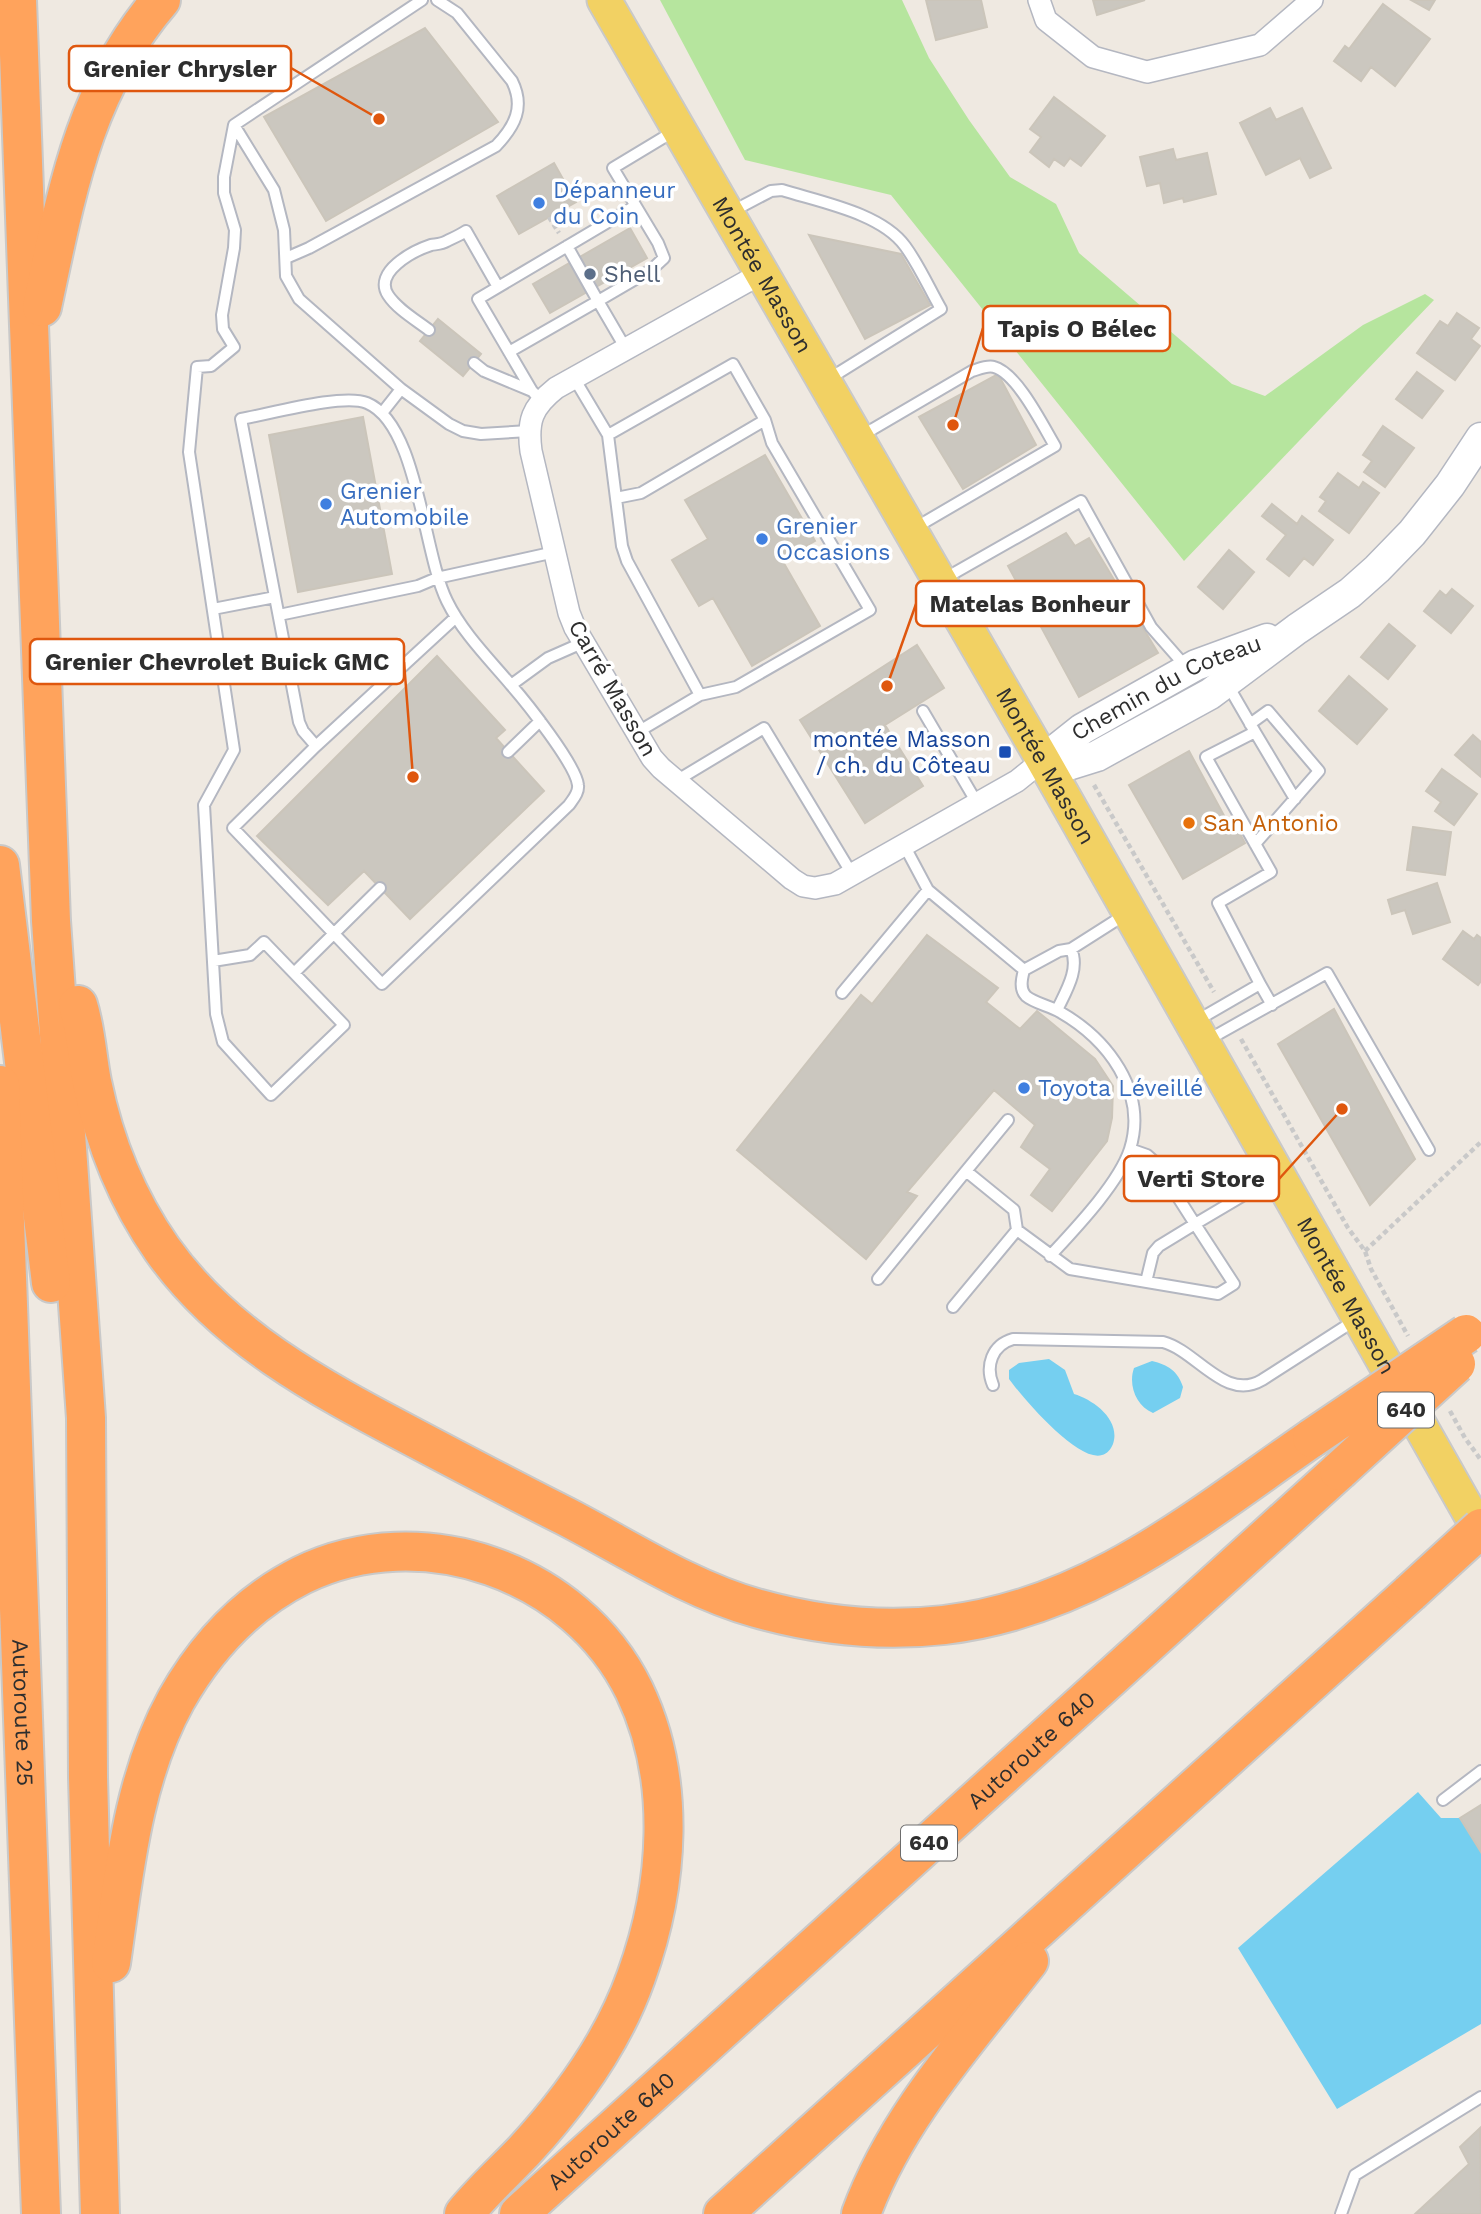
<svg xmlns="http://www.w3.org/2000/svg" width="1481" height="2214" font-family="'Work Sans',sans-serif">
	<style>
		.green { fill: #b6e59e }
		.water { fill: #75cff0 }
		.building { fill: #cbc7bf; stroke: #cbc5ba; stroke-width: 2 }
		.lines { fill: none; stroke-linecap: round; stroke-linejoin: round }
		.lane-casing { stroke: #b4b7c1; stroke-width: 14 }
		.street-casing { stroke: #b4b7c1; stroke-width: 24 }
		.secondary-casing { stroke: #b4b7c1; stroke-width: 33 }
		.primary-casing { stroke: #c9c9c9; stroke-width: 37 }
		.highway-casing { stroke: #c9c9c9; stroke-width: 42 }
		.path { stroke: #c9c9c9; stroke-width: 4.5; stroke-dasharray: 5 3.5; stroke-linecap: butt }
		.lane { stroke: #fff; stroke-width: 10 }
		.street { stroke: #fff; stroke-width: 21 }
		.secondary { stroke: #fff; stroke-width: 30 }
		.primary { stroke: #f2d163; stroke-width: 33 }
		.highway { stroke: #ffa35c; stroke-width: 38 }
		.highway-bridge-casing { stroke: #c9c9c9; stroke-width: 42; stroke-linecap: butt }
		.highway-bridge { stroke: #ffa35c; stroke-width: 38 }
		.shop-dot { fill: #3f7fe0; stroke: #fff; stroke-width: 2.5 }
		.service-dot { fill: #5c6f8a; stroke: #fff; stroke-width: 2.5 }
		.transit-dot { fill: #1a4fb4; stroke: #fff; stroke-width: 2.5 }
		.food-dot { fill: #e8710a; stroke: #fff; stroke-width: 2.5 }
		.labels { text-anchor: middle; stroke-width: 7; stroke-linejoin: round; paint-order: stroke }
		.shield { fill: #fff; stroke: #6d6d6d; stroke-width: 2 }
		.shield-label { font-size: 21px; font-weight: bold; fill: #2e2e2e }
		.shop-label { font-size: 23px; fill: #366cbe; stroke: #fff; text-anchor: start }
		.service-label { font-size: 23px; fill: #4e5e75; stroke: #fff; text-anchor: start }
		.street-label { font-size: 23px; fill: #2e2e2e; stroke: #fff }
		.transit-label { font-size: 23px; fill: #164399; stroke: #fff; text-anchor: end }
		.food-label { font-size: 23px; fill: #c56008; stroke: #fff; text-anchor: start }
		.leader { fill: none; stroke: #df570e; stroke-width: 2.5 }
		.callout-dot { fill: #df570e; stroke: #fff; stroke-width: 2.5 }
		.callout { fill: #fff; stroke: #df570e; stroke-width: 2.5 }
		.callout-label { font-size: 24px; text-anchor: middle; font-weight: bold; fill: #2e2e2e }
	</style>
	<rect width="100%" height="100%" fill="#efe9e1"/>
	<path class="green" d="M660 0H902L929 58 969 120 1010 177 1056 204 1079 253 1232 384 1265 396 1363 325 1425 294 1434 300 1184 561 891 195 745 160Z"/>
	<path class="water" d="M1049 1359 1065 1370 1074 1394C1094 1400 1121 1420 1113 1444 1111 1449 1107 1454 1102 1455 1078 1463 1022 1397 1009 1379V1370L1019 1363Z
		M1152 1361C1168 1365 1178 1371 1183 1387L1180 1398 1153 1413C1136 1406 1128 1385 1134 1368Z
		M1418 1792 1441 1818H1460L1481 1852V2024L1337 2109 1238 1948Z"/>
	<path class="building" d="M926 0H981L987 27 936 40Z
		M1093 0H1145L1097 15Z
		M1411 0H1435L1429 10Z
		M1383 4 1430 39 1395 86 1371 67 1361 81 1334 61 1345 46 1349 49Z
		M425 28 498 122 326 221 264 117Z
		M1054 97 1105 136 1081 166 1070 158 1064 166 1054 159 1049 167 1030 152 1041 137 1030 129Z
		M1270 108 1276 120 1302 108 1331 168 1310 178 1300 158 1266 175 1240 123Z
		M1173 149 1176 160 1207 153 1216 194 1184 202 1183 198 1164 203 1160 183 1147 186 1140 157Z
		M554 163 576 202 519 234 497 196Z
		M630 228 647 258 550 313 533 284Z
		M809 235 901 254 930 305 865 339Z
		M1457 313 1479 328 1471 339 1480 346 1455 380 1417 353 1440 321 1448 326Z
		M438 319 481 354 463 376 420 341Z
		M1417 372 1443 391 1422 418 1396 399Z
		M998 374 1036 445 963 489 919 417Z
		M363 417 392 574 298 592 269 435Z
		M1383 426 1414 448 1385 487 1364 472 1372 461 1363 455Z
		M765 455 815 541 782 560 820 626 752 666 713 598 699 606 672 560 708 539 685 500Z
		M1338 473 1359 488 1363 482 1379 493 1349 533 1319 511 1326 501 1320 497Z
		M1272 504 1297 524 1302 516 1333 540 1313 565 1304 558 1289 576 1267 559 1286 535 1262 516Z
		M1066 533 1075 546 1089 538 1158 653 1079 697 1008 566Z
		M1229 550 1254 572 1223 609 1198 587Z
		M1452 589 1473 606 1451 633 1424 611 1440 591 1446 596Z
		M1389 624 1415 646 1388 679 1361 657Z
		M917 645 944 688 885 725 923 786 865 823 800 720Z
		M437 656 505 730 496 738 544 791 410 919 364 871 328 905 257 836Z
		M1349 676 1387 709 1357 744 1319 711Z
		M1473 735 1481 742V777L1455 755Z
		M1189 751 1228 823 1233 821 1245 843 1183 879 1129 785Z
		M1442 769 1477 794 1454 825 1435 811 1441 802 1426 791Z
		M1413 827 1451 832 1445 875 1407 870Z
		M1437 883 1450 922 1413 934 1405 910 1392 914 1388 900Z
		M1463 931 1474 939 1477 935 1481 938V981L1478 985 1443 959Z
		M927 935 998 988 986 1002 1020 1029 1037 1011 1095 1059 1113 1086 1112 1118 1107 1141 1052 1211 1031 1195 1050 1169 1021 1147 1035 1125 994 1090 907 1192 917 1196 866 1259 737 1150 861 995 872 1004Z
		M1334 1009 1415 1159 1370 1205 1278 1044Z
		M1481 1805V1852L1460 1818Z
		M1480 2128 1481 2214H1415L1469 2164 1460 2147Z"/>
	<g class="lines">
		<g class="lane-casing">
			<path id="lane" d="M422 0 234 125 274 190 284 230 286 276 299 299 401 389 449 424 463 431 481 434 529 431
				M731 212 771 191 782 190C820 202 881 213 905 246 919 265 929 288 941 309L827 380
				M286 258 309 248 496 146C515 126 525 107 512 81L457 13 437 0
				M429 330C416 320 397 309 388 295 373 272 413 251 431 245 437 244 442 244 447 241 453 238 460 235 466 231L498 287
				M626 349 598 301 651 270 664 258 658 243 613 168 676 130
				M509 352 598 301 567 246
				M474 363 484 371 532 391
				M574 378 608 435 733 364 765 420 641 493 616 498
				M541 400 532 391 478 299 635 206
				M382 413 401 389
				M608 435 622 546 627 561 700 695 636 733
				M861 436 972 371C979 369 987 365 994 367 1017 373 1043 426 1055 446L913 529
				M942 580 1081 501 1151 627 1187 668
				M213 609 275 597
				M279 615 418 586 437 578 555 552
				M456 617 316 746 233 828 382 984 569 805C573 799 579 793 578 785 576 765 526 702 511 685
				M1226 682 1255 732 1206 757 1271 872 1218 903 1260 984
				M700 695 736 687 870 610 772 443 765 420
				M923 711 977 803
				M1250 724 1268 711 1319 771 1255 844
				M1255 732 1295 799
				M316 746 303 731 299 722 241 419C270 414 343 393 367 403 418 424 423 553 447 601 462 632 489 659 511 685L548 658 582 643
				M508 752 540 721
				M676 781 764 728 852 874
				M928 890 1024 970 1059 951 1071 949 1126 914
				M213 961 250 955 264 942 344 1025 271 1095 223 1042 216 1014 204 805 234 750 189 452 197 367 211 366 234 347 223 329 222 315 234 248 235 230 224 193V177L234 125
				M1024 970C1022 978 1019 989 1026 996 1034 1003 1050 1006 1060 1012 1107 1039 1148 1091 1130 1149 1119 1183 1075 1229 1050 1256
				M294 973 380 888
				M842 993 928 890 904 845
				M1057 1010C1066 991 1080 969 1071 949
				M1196 1021 1260 984 1272 1005
				M1206 1041 1327 973 1429 1150
				M1130 1149 1147 1155 1156 1163 1195 1224 1276 1176
				M966 1171 1008 1120
				M878 1279 966 1171 1014 1210 1017 1230
				M953 1307 1017 1230 1070 1269 1218 1294 1234 1284 1195 1224 1159 1246 1153 1253 1146 1282
				M993 1385C985 1366 992 1345 1013 1339L1163 1342C1197 1351 1225 1402 1262 1380L1357 1319
				M1443 1800 1481 1771
				M1341 2214 1355 2175 1481 2097"/>
		</g>
		<g class="street-casing">
			<path id="street" d="M1039 0 1046 20 1093 57 1147 72 1260 45 1312 0
				M762 273 556 388C532 407 527 421 531 451L569 613 575 628 652 758 661 768 792 879 803 886 815 888 835 884 1017 781 1043 760"/>
		</g>
		<g class="secondary-casing">
			<g id="secondary">
				<path id="s1" d="M1043 760 1082 729 1196 665 1267 639"/>
				<path d="M1049 771 1097 756 1210 694 1297 629 1350 593 1377 569 1412 533 1450 485 1481 438"/>
			</g>
		</g>
		<g class="primary-casing">
			<g id="primary">
				<path id="s2" d="M604 0 1043 760 1481 1533"/>
			</g>
		</g>
		<g class="highway-casing">
			<g id="highway">
				<path d="M17 0 51 921 86 1418 88 1777 100 2214"/>
				<path d="M42 307C66 195 83 91 161 0"/>
				<path d="M0 865 51 1283"/>
				<path d="M78 1005C86 1030 87 1057 92 1082 104 1141 127 1199 162 1249 224 1337 318 1387 411 1436 462 1463 513 1490 565 1516 627 1548 688 1589 756 1608 816 1625 882 1632 944 1625 1090 1608 1195 1519 1312 1438"/>
				<path id="s3" d="M0 1085 41 2214"/>
				<path d="M111 1963C124 1874 132 1780 176 1700 206 1647 248 1602 302 1575 421 1517 576 1571 634 1690 677 1779 669 1886 636 1977 613 2042 570 2101 524 2151 504 2172 482 2192 464 2214"/>
				<path id="s4" d="M519 2214 1339 1471"/>
				<path d="M723 2214 1410 1593"/>
				<path d="M861 2214C896 2118 967 2041 1029 1961"/>
			</g>
		</g>
		<path class="path" d="M549 217 559 233
			M1094 785 1214 992
			M1241 1039 1348 1228 1365 1251 1371 1269 1408 1336
			M1365 1251 1481 1142
			M1450 1411 1465 1438 1481 1460"/>
		<use href="#lane" class="lane"/>
		<use href="#street" class="street"/>
		<use href="#secondary" class="secondary"/>
		<use href="#primary" class="primary"/>
		<use href="#highway" class="highway"/>
		<g class="highway-bridge-casing">
			<path id="highway-bridge" d="M1312 1438 1466 1334
				M1339 1471 1456 1364
				M1410 1593 1481 1528"/>
		</g>
		<use href="#highway-bridge" class="highway-bridge"/>
	</g>
	<g class="shop-dot">
		<circle cx="539" cy="203" r="7"/>
		<circle cx="326" cy="504" r="7"/>
		<circle cx="762" cy="539" r="7"/>
		<circle cx="1024" cy="1088" r="7"/>
	</g>
	<circle class="service-dot" cx="590" cy="274" r="7"/>
	<rect class="transit-dot" x="998" y="745" width="14" height="14" rx="3.5"/>
	<circle class="food-dot" cx="1189" cy="823" r="7"/>
	<g class="labels">
		<g class="shield">
			<rect x="1378" y="1392.5" width="56" height="35" rx="5"/>
			<rect x="901" y="1825.5" width="56" height="35" rx="5"/>
		</g>
		<g class="shield-label">
			<text x="1406" y="1417">640</text>
			<text x="929" y="1850">640</text>
		</g>
		<g class="shop-label">
			<text x="553" y="198">Dépanneur<tspan x="553" dy="26">du Coin</tspan></text>
			<text x="340" y="499">Grenier<tspan x="340" dy="26">Automobile</tspan></text>
			<text x="776" y="534">Grenier<tspan x="776" dy="26">Occasions</tspan></text>
			<text x="1038" y="1096">Toyota Léveillé</text>
		</g>
		<g class="service-label">
			<text x="604" y="282">Shell</text>
		</g>
		<g class="street-label">
			<text dy="8" stroke="none"><textPath href="#s2" startOffset="317">Montée Masson</textPath></text>
			<text transform="translate(613 688) rotate(60)" y="8">Carré Masson</text>
			<text dy="8" stroke="none"><textPath href="#s1" startOffset="144">Chemin du Coteau</textPath></text>
			<text dy="8" stroke="none"><textPath href="#s2" startOffset="884">Montée Masson</textPath></text>
			<text dy="8" stroke="none"><textPath href="#s2" startOffset="1493">Montée Masson</textPath></text>
			<text dy="8" stroke="none"><textPath href="#s3" startOffset="628">Autoroute 25</textPath></text>
			<text dy="8" stroke="none"><textPath href="#s4" startOffset="691">Autoroute 640</textPath></text>
			<text dy="8" stroke="none"><textPath href="#s4" startOffset="124">Autoroute 640</textPath></text>
		</g>
		<g class="transit-label">
			<text x="991" y="747">montée Masson<tspan x="991" dy="26">/ ch. du Côteau</tspan></text>
		</g>
		<g class="food-label">
			<text x="1203" y="831">San Antonio</text>
		</g>
	</g>
	<path class="leader" d="M379 119L291 68M953 425L983 328M887 686L916 604M413 777L404 662M1342 1109L1279 1179"/>
	<g class="callout-dot">
		<circle cx="379" cy="119" r="7"/>
		<circle cx="953" cy="425" r="7"/>
		<circle cx="887" cy="686" r="7"/>
		<circle cx="413" cy="777" r="7"/>
		<circle cx="1342" cy="1109" r="7"/>
	</g>
	<g class="callout">
		<rect x="69" y="46" width="222" height="45" rx="7"/>
		<rect x="983" y="306" width="187" height="45" rx="7"/>
		<rect x="916" y="581" width="228" height="45" rx="7"/>
		<rect x="30" y="639" width="374" height="45" rx="7"/>
		<rect x="1124" y="1156" width="155" height="45" rx="7"/>
	</g>
	<g class="callout-label">
		<text x="180" y="77">Grenier Chrysler</text>
		<text x="1077" y="337">Tapis O Bélec</text>
		<text x="1030" y="612">Matelas Bonheur</text>
		<text x="217" y="670">Grenier Chevrolet Buick GMC</text>
		<text x="1201" y="1187">Verti Store</text>
	</g>
</svg>
